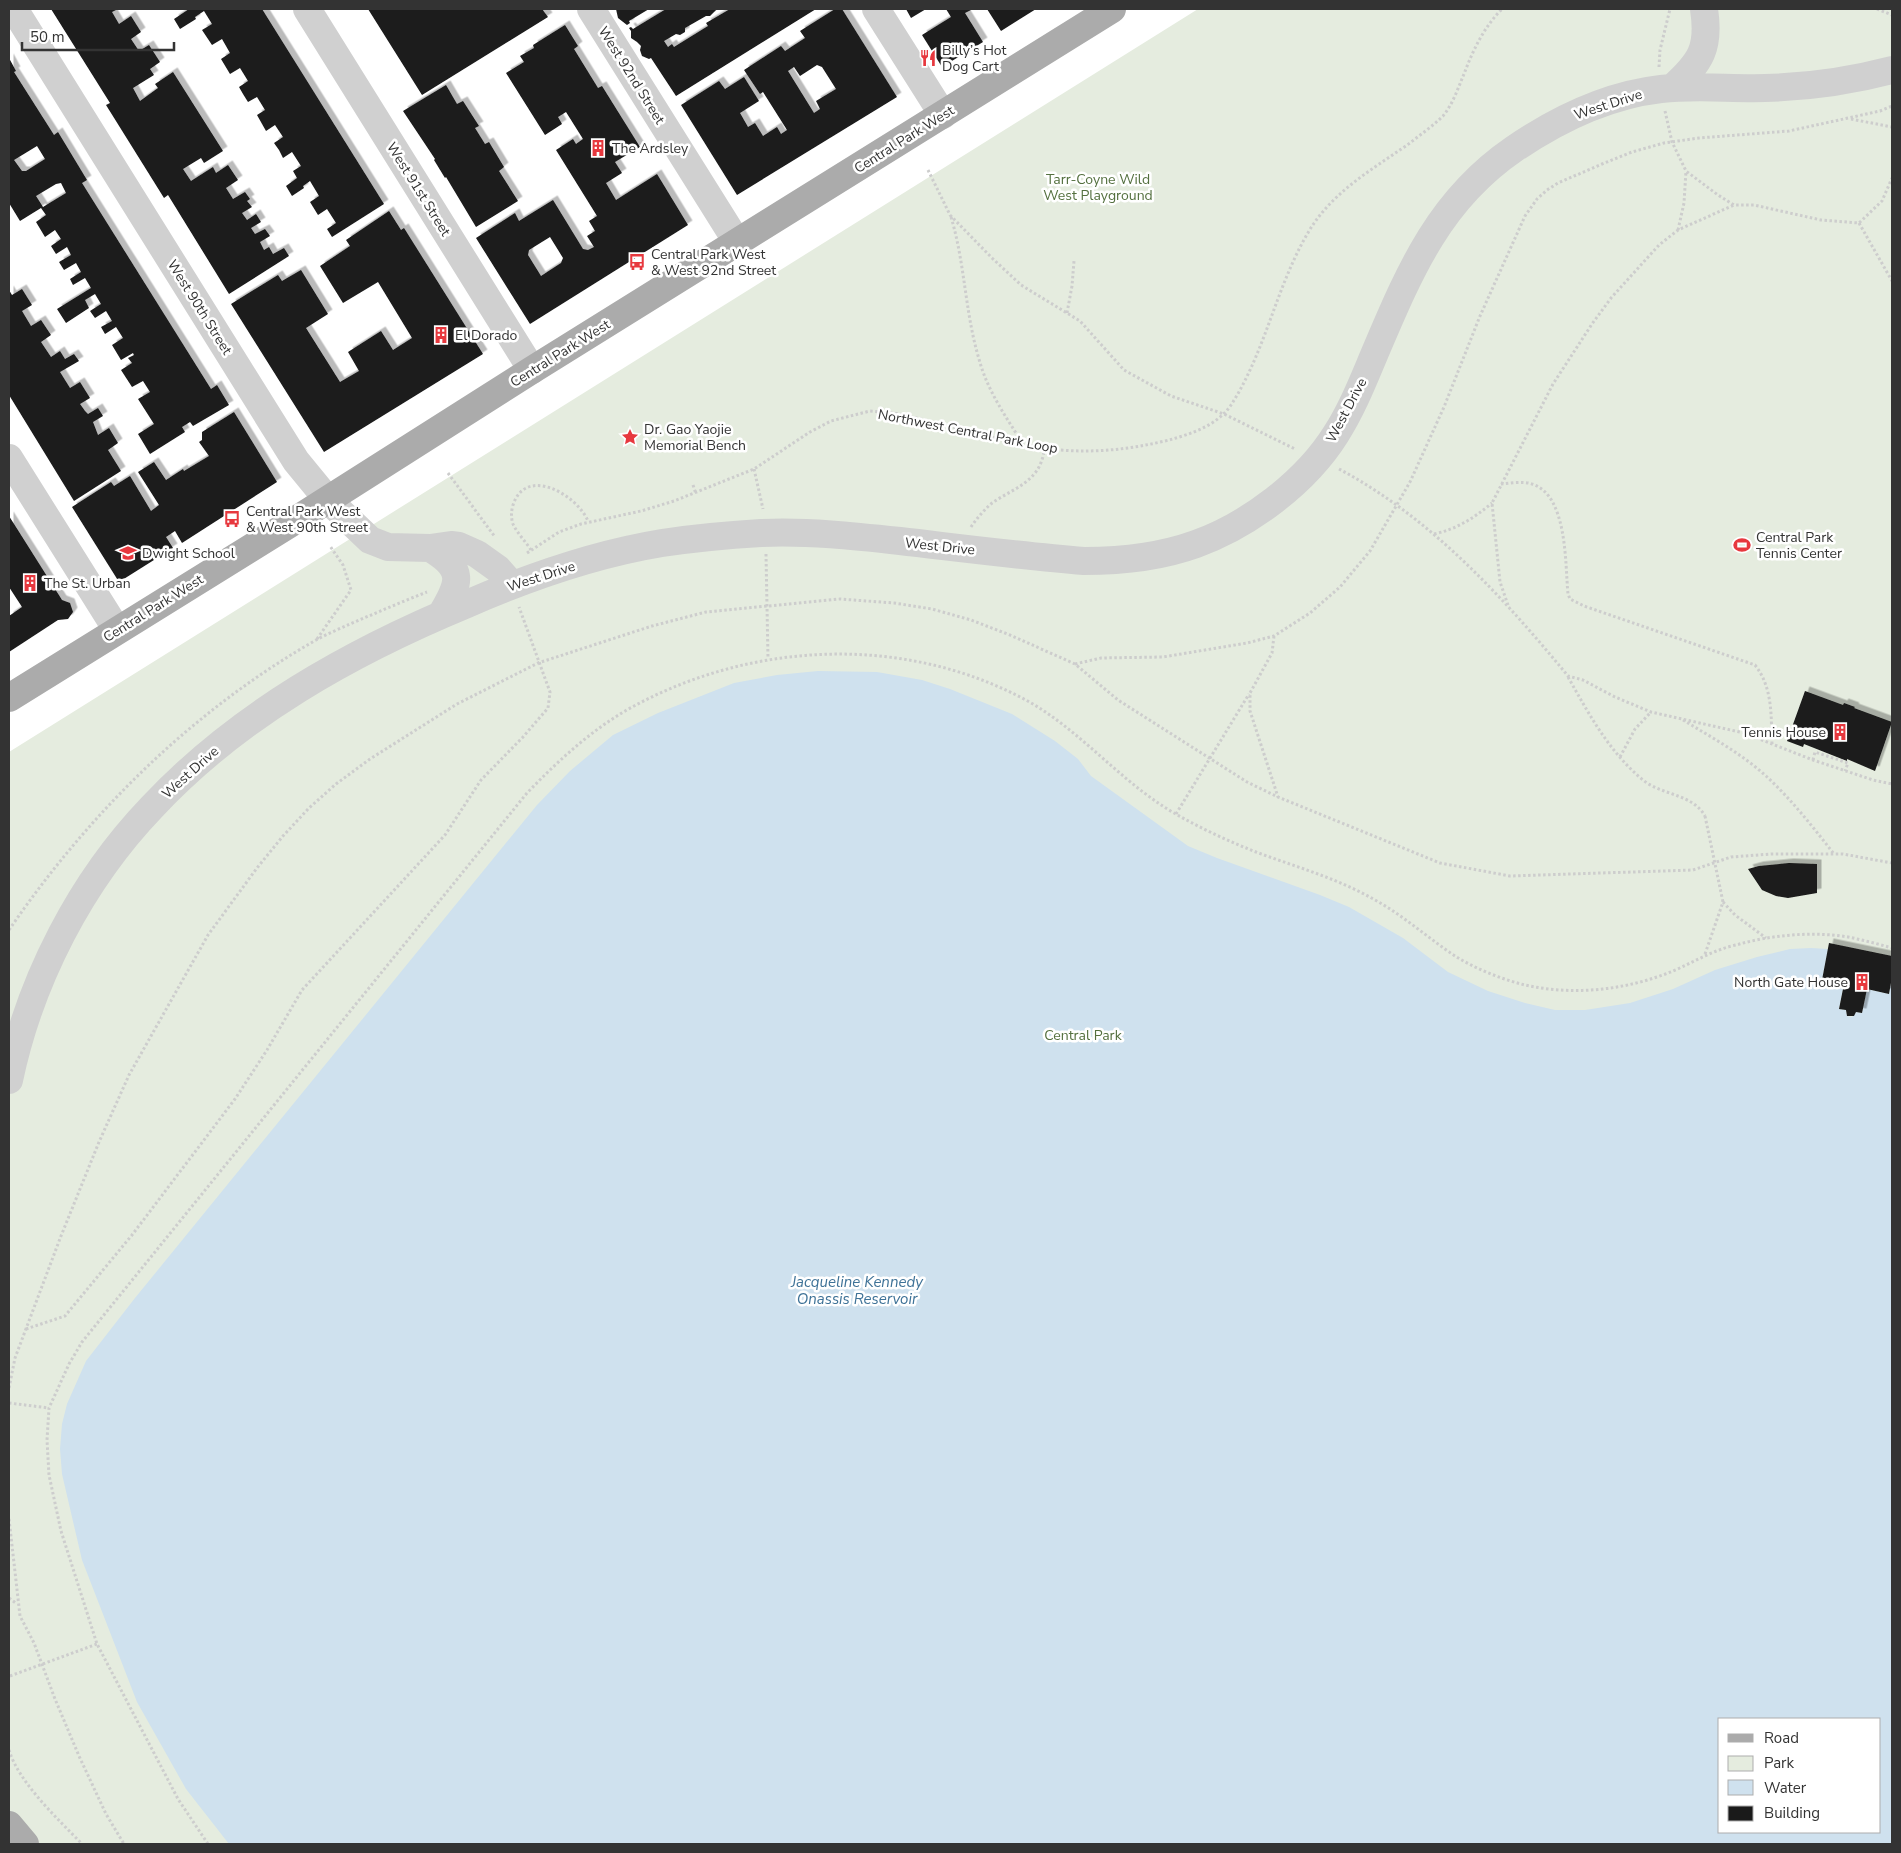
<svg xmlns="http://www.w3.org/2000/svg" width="1901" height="1853" font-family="'Nunito Sans',sans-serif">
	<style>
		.green { fill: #e5ecdf; fill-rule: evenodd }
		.water { fill: #cfe1ee; fill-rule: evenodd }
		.building { fill: #1a1a1a; fill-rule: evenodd; filter: url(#shadow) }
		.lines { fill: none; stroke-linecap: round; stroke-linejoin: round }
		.path { stroke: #cdcdcd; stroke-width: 3; stroke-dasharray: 2.5 2.5; stroke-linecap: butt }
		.minor { stroke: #d0d0d0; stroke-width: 28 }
		.major { stroke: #ababab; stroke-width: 28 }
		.path-bridge { stroke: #cdcdcd; stroke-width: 3; stroke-dasharray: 2.5 2.5; stroke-linecap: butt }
		.labels { text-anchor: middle; stroke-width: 5; stroke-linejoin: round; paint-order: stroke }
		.poi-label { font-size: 14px; fill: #333; stroke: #fff; text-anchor: start }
		.street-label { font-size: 14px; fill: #333; stroke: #fff }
		.park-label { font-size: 14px; fill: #54703f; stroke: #fff }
		.water-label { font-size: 15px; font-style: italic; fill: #3e7297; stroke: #fff }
	</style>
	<defs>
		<filter id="shadow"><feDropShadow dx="4.5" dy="-4.5" stdDeviation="0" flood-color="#0004"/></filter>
	</defs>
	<rect width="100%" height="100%" fill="#fff"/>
	<path class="green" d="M1198 9H1892V1844H9V752ZM1720 1719H1880V1832H1720Z"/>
	<path class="water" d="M818 671 877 672 922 680 950 689 1012 714 1055 741 1078 759 1091 776 1188 846 1217 858 1320 895 1349 907 1403 938 1448 972 1488 991 1525 1003 1555 1010H1585L1630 1003 1673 989 1715 970 1757 957 1790 949 1811 948 1828 949 1822 980 1844 984 1839 1009 1846 1010 1847 1016 1852 1017 1856 1012 1862 1013 1867 989 1889 994 1892 977V1844H229L186 1789 137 1702 82 1560 62 1474 60 1449 62 1424 67 1404 86 1361 135 1298 537 805 570 771 613 735 658 713 734 683 777 675ZM1720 1719H1880V1832H1720Z"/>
	<path class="building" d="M51 9H118L112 12 119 24 131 16 141 32 131 39 139 51 149 45 160 62 150 69 154 75 133 88 140 101 158 88 155 84 173 72 223 151 204 163 201 158 183 169 191 181 213 167 216 173 228 165 238 180 226 188 233 199 245 192 250 199 247 201 252 207 242 213 247 220 256 214 261 222 251 228 255 234 265 229 270 236 260 242 264 250 269 247 273 254 284 248 289 256 229 294 168 195 164 198 106 105 110 103Z
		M189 9H262L384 204 332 237 327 229 336 223 327 209 318 215 310 202 319 196 310 181 303 186 304 188 292 196 286 186 297 178 293 171 301 166 292 152 283 158 279 150 274 143 283 137 275 125 266 131 257 115 265 110 257 97 248 102 243 94 239 87 248 81 240 68 230 74 221 59 230 53 222 39 212 45 202 30 212 24 204 11 195 17 196 19 180 29 174 19Z
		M368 9H542L548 17 422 95Z
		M616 9H649L629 21 630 23 627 25 618 18Z
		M666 9H717L710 16H706L685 28V32L680 35 676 34 664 41 668 47 672 44 674 47 708 26 706 23 730 9H816L676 96 651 58 649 59 642 56 640 50 641 46 637 42 631 38V31L629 28 631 27 633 29Z
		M835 9H842L897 97 737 195 681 105 719 81 725 89 744 77 759 101 740 113 748 127 755 123 763 136 777 127 781 134 787 130 763 92 760 94 744 70 781 46 785 51 805 38 800 31ZM817 65 822 67 836 89 816 101 820 109 814 113 788 71 794 67 800 76Z
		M906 9H926L911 18Z
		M946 9H973L965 13 983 42 942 67 922 35 951 17Z
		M987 9H1036L1001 31Z
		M565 25 578 46 574 49 598 88 602 86 640 147 615 162 622 173 606 183 616 200 657 174 688 225 530 324 476 238 515 213 519 221 553 200 583 249 588 250 594 247 587 236 595 231 589 221 597 216 556 150 573 139 576 144 583 139 566 112 558 117 562 124 545 135 506 73 524 62 520 56 534 48 533 45ZM550 237 563 258 561 263 541 276 528 255 529 250Z
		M9 58 16 71 14 72 54 135 58 132 87 180 82 183 211 389 217 385 229 405 193 426 190 422 182 427 185 432 150 454 138 434 154 424 138 399 150 392 143 381 132 387 121 370 132 363 128 358 134 355 133 353 121 360 112 345 123 338 116 327 105 334 101 327 112 321 106 311 95 318 90 311 101 304 95 294 85 300 89 308 66 323 57 309 91 288 85 278 73 285 70 279 81 272 76 263 64 270 59 262 71 255 67 247 56 254 51 246 61 239 55 230 45 237 36 222 46 215 41 208 20 221 9 203ZM37 146 45 159 26 171H22L14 160ZM61 183 66 193 43 207 36 196 56 184Z
		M446 85 457 104 463 101 479 126 475 128 485 144 489 142 504 167 499 171 518 201 476 227 446 177 445 178 434 160 435 159 403 111Z
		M389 211 401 230 404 228 483 354 324 452 231 304 278 275 282 281 301 270 328 314 306 328 340 382 359 371 348 352 381 331 393 350 412 338 378 282 343 303 320 266 350 246 346 240Z
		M22 289 32 305 22 311 31 326 41 320 51 335 41 342 51 357 60 351 65 359 74 354 79 361 60 372 70 388 80 382 90 398 80 404 85 411 88 414 98 408 103 416 93 422 98 435 109 428 118 443 108 450 121 471 74 501 9 395V290L12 295Z
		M234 412 277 482 182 543 175 531 166 537 173 548 119 582 72 507 111 482 114 486 130 476 151 511 159 505 138 472 154 462 166 480 183 469 184 471 209 456 199 442 202 440V432Z
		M9 516 62 600 70 603 73 612 68 619 58 620 9 652V616L22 607 9 587Z
		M1805 691 1843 705 1844 703 1855 707 1854 708 1892 722 1875 771 1847 759V761L1804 744 1803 747 1787 741Z
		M1789 863 1817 864V893L1788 898 1776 896 1762 890 1748 869 1759 866Z
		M1829 943 1892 956V977L1889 994 1867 989 1862 1013 1856 1012 1854 1016H1847L1846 1010 1839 1009 1844 984 1822 980Z"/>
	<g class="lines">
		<path class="path" d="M1877 9 1892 15
			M1659 67 1660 50 1670 9
			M1665 111 1672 142 1686 171 1718 195 1734 205H1754L1821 220 1859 223 1882 201 1892 178
			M1851 119 1892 127
			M928 170 950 215 992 258 1021 285 1080 321 1124 370 1171 396 1224 414 1295 449
			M951 217C965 263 965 313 979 359 987 390 1006 417 1023 444
			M1859 223 1892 281
			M1678 230 1684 203 1686 171
			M1067 313 1072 286 1074 261
			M754 469 763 509
			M1339 469C1431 518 1503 597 1568 676L1583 680 1615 697 1651 712 1744 733 1813 760 1873 780 1892 784
			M448 473 495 537
			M1501 484C1511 483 1523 481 1532 484 1568 495 1565 565 1568 594L1570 599 1584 606 1755 665C1773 688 1771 716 1772 744
			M693 485 696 494
			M971 527C977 518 984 510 992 503 1006 493 1024 487 1035 473 1041 466 1043 457 1045 448
			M1434 534C1457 529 1474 518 1492 503
			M531 550C526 542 517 533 513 524 511 518 511 512 513 505 526 465 577 495 588 521
			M527 553 559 532 581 524 641 511 674 501 754 469 810 432 831 421 870 411 894 413C950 424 1003 444 1060 450 1098 453 1132 449 1169 440 1191 434 1218 425 1231 405 1266 351 1276 286 1309 231 1333 191 1373 169 1410 143 1421 134 1433 126 1443 116 1453 104 1458 88 1464 74 1473 50 1484 27 1502 9
			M766 554 768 659
			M1508 605 1500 582 1492 503 1553 384 1592 324 1611 298 1659 245 1678 230 1734 205
			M1274 636 1272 653 1250 693V711L1278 797
			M317 639 351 590 343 565 330 546
			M1075 664 1101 658 1163 657 1247 643 1274 636 1310 613 1340 587 1370 551 1410 482 1444 407 1480 316 1525 216 1537 199 1547 190 1558 183 1602 164 1632 152 1664 143 1699 138 1789 131 1880 111 1892 106
			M1568 677C1589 714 1609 752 1643 780 1661 795 1693 794 1705 816
			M1683 720C1711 737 1742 754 1766 776 1791 799 1813 827 1834 854
			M1620 757 1635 729 1651 712
			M1813 760 1815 752 1848 763 1845 771
			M1176 814 1249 694
			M9 930C89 813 192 711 316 640 327 634 339 629 350 624 376 613 401 602 427 592
			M1705 954 1723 902 1735 915 1766 938
			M26 1329 65 1316 132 1235 235 1099 267 1050 302 990 445 835 481 780 523 737 548 708 550 692 519 607
			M9 1388 15 1358 61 1236 99 1142 129 1075 208 935 257 868 283 836 309 808 336 784 370 759 457 704 538 663 652 626 706 612 840 599 894 603 932 609 971 620 1010 635 1075 664 1118 700 1247 782 1278 797 1440 863 1510 876 1693 870 1731 857 1771 854H1843L1892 863
			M9 1403 49 1408
			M9 1519 20 1616 34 1643 55 1699 79 1756 106 1814 124 1844
			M9 1598 17 1604
			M9 1676V1677
			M9 1750C19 1783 58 1819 82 1844
			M208 1844 178 1799 97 1644 61 1531 49 1475 47 1440 49 1408 69 1364 82 1342 527 793C557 762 588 733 625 711 746 642 899 633 1024 699 1080 729 1119 781 1174 813 1200 828 1228 841 1256 852 1296 867 1337 878 1375 900 1404 916 1428 938 1455 956 1476 969 1501 979 1525 985 1574 996 1627 990 1673 971 1694 962 1713 950 1736 945 1771 935 1812 931 1848 937 1863 940 1878 944 1892 948"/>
		<path class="minor" d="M14 9 296 461 328 500 370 540 388 547 430 548 451 545 459 546 477 554 498 569 512 585
			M307 9 532 370
			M591 9 737 242
			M876 9 943 115
			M1672 88C1701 62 1710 48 1704 9
			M9 458 117 630
			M430 548C465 569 461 582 441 615
			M9 1080C30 980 81 881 152 807 238 715 351 652 467 604 529 577 595 554 662 543 695 538 728 535 761 533 808 531 854 536 900 541 961 548 1023 556 1084 561 1122 561 1160 557 1196 544 1249 525 1306 482 1336 434 1352 409 1363 381 1374 355 1409 273 1438 201 1514 149 1558 119 1608 95 1661 89 1696 85 1730 89 1765 88 1808 87 1850 81 1892 70"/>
		<path class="major" d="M9 698 307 513 532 370 1112 9
			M9 1825 25 1844"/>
		<path class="path-bridge" d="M1705 816 1723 902
			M10 1676 97 1644"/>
	</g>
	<defs>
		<g id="restaurant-bare" transform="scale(1.35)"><path d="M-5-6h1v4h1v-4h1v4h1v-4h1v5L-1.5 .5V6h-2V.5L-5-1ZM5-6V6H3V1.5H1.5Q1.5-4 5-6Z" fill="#e7383e" stroke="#fff" stroke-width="2.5" paint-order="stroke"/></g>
		<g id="building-bare" transform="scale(1.35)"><path d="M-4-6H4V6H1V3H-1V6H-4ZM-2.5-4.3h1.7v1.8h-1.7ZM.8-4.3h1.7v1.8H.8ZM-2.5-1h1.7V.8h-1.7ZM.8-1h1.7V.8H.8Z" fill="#e7383e" stroke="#fff" stroke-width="2.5" paint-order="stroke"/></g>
		<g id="bus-bare" transform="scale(1.35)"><path d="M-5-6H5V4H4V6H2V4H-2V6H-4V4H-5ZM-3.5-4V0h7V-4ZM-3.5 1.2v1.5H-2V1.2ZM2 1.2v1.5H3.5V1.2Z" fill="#e7383e" stroke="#fff" stroke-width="2.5" paint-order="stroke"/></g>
		<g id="sight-bare" transform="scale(1.35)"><path d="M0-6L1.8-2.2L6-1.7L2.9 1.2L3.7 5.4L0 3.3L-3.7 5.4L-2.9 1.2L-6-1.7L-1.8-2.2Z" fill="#e7383e" stroke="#fff" stroke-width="2.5" paint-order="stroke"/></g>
		<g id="stadium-bare" transform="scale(1.35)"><path d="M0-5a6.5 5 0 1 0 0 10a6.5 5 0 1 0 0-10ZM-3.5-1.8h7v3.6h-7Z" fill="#e7383e" stroke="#fff" stroke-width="2.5" paint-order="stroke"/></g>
		<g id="school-bare" transform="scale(1.35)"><path d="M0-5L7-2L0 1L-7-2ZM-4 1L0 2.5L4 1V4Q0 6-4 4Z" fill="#e7383e" stroke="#fff" stroke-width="2.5" paint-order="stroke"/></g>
	</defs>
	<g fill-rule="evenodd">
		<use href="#restaurant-bare" x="928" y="58"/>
		<use href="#building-bare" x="598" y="148"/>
		<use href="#bus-bare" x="637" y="262"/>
		<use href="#building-bare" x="441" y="335"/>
		<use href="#sight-bare" x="630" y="437"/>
		<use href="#bus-bare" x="232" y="519"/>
		<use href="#stadium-bare" x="1742" y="545"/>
		<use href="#school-bare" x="128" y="553"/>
		<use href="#building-bare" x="30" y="583"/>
		<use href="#building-bare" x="1840" y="732"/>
		<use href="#building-bare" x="1862" y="982"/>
	</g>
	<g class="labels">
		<g class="poi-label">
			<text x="942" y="55">Billy’s Hot<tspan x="942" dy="16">Dog Cart</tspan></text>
			<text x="612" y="153">The Ardsley</text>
			<text x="651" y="259">Central Park West<tspan x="651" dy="16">&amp; West 92nd Street</tspan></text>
			<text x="455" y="340">El Dorado</text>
			<text x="644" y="434">Dr. Gao Yaojie<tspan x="644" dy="16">Memorial Bench</tspan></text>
			<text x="246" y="516">Central Park West<tspan x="246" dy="16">&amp; West 90th Street</tspan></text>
			<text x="1756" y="542">Central Park<tspan x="1756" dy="16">Tennis Center</tspan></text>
			<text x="142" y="558">Dwight School</text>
			<text x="44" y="588">The St. Urban</text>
			<text x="1826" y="737" text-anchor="end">Tennis House</text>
			<text x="1848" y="987" text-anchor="end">North Gate House</text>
		</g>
		<g class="street-label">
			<text transform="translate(632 75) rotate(58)" y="5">West 92nd Street</text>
			<text transform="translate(1608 104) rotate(-18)" y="5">West Drive</text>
			<text transform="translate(904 139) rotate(-32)" y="5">Central Park West</text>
			<text transform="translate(419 189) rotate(58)" y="5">West 91st Street</text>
			<text transform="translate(200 307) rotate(58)" y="5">West 90th Street</text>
			<text transform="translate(560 353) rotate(-32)" y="5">Central Park West</text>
			<text transform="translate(1346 410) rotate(-62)" y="5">West Drive</text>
			<text transform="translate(968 431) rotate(11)" y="5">Northwest Central Park Loop</text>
			<text transform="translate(940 546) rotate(6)" y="5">West Drive</text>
			<text transform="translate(541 576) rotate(-18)" y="5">West Drive</text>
			<text transform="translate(153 608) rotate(-32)" y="5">Central Park West</text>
			<text transform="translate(190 772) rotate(-42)" y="5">West Drive</text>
		</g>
		<g class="park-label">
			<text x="1098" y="184">Tarr-Coyne Wild<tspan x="1098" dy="16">West Playground</tspan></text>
			<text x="1083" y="1040">Central Park</text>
		</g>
		<g class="water-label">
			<text x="857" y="1287">Jacqueline Kennedy<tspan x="857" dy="17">Onassis Reservoir</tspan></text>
		</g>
	</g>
	<rect width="1901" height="1853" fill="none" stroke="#333333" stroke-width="20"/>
	<rect x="1718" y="1718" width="162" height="115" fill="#ffffff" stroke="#adadad"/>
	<rect x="1728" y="1734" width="25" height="8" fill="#ababab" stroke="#adadad"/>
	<text x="1764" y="1743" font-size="15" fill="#333333">Road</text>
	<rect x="1728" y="1756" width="25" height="15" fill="#e5ecdf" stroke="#adadad"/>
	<text x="1764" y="1768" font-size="15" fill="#333333">Park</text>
	<rect x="1728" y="1780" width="25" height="15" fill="#cfe1ee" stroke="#adadad"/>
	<text x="1764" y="1793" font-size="15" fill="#333333">Water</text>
	<rect x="1728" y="1806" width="25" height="15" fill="#1a1a1a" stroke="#adadad"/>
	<text x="1764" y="1818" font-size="15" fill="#333333">Building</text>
	<path d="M22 42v8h152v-8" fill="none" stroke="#333333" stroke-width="2.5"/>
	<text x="30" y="42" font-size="15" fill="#333333" stroke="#ffffff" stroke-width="4" paint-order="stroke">50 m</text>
</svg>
